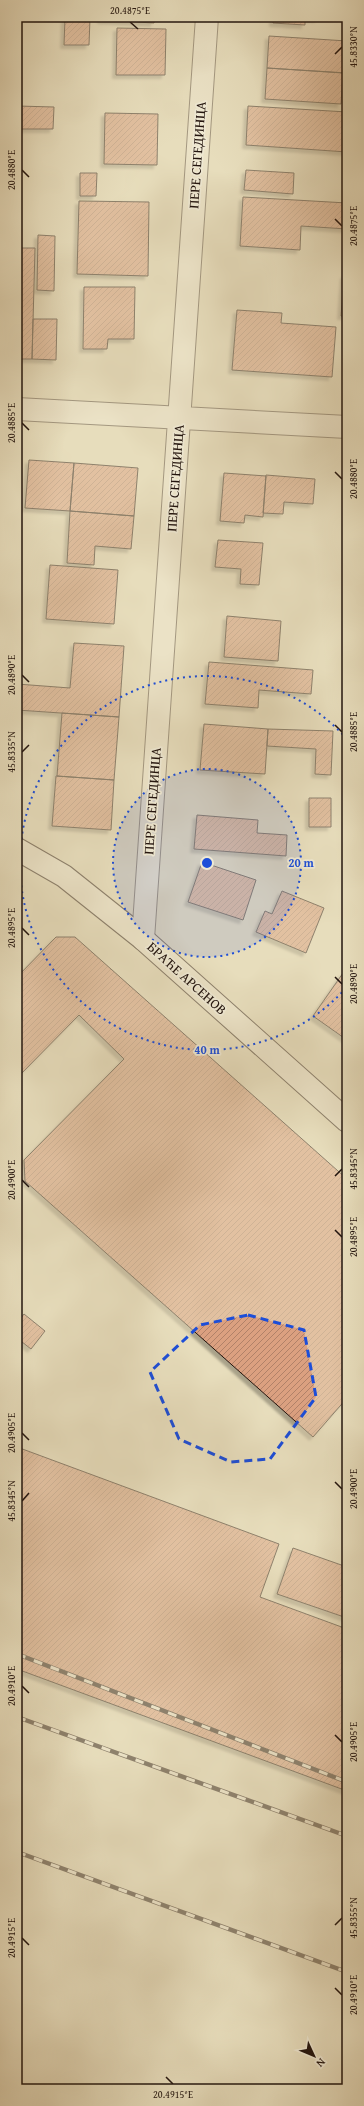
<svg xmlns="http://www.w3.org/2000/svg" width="364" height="2106" font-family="'Gentium Book Plus',serif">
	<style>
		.building { fill: url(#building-hatch); stroke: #22140e; filter: url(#shadow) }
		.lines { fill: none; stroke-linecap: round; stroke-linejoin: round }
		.street-casing { stroke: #53463a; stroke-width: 24 }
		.secondary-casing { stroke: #22140e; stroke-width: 24 }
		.street { stroke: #efe9d3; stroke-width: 22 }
		.secondary { stroke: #efe9d3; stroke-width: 22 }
		.rail-casing { stroke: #22140e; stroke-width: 4.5 }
		.rail { stroke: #efe9d3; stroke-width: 3; stroke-dasharray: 9; stroke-linecap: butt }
		.marked { fill: none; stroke: #1d4ed8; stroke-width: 3; stroke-dasharray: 8 5; stroke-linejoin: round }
		.ticks { fill: none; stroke: #22140e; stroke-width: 1.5 }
		.ring { fill: none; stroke: #1d4ed8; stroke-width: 2; stroke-dasharray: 2 4 }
		.labels { text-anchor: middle; stroke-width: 3.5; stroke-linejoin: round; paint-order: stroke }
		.street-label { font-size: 14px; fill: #22140e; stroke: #efe9d3 }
		.centre { fill: #1d4ed8; stroke: #efe9d3; stroke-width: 2 }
		.ring-label { font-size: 12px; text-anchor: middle; font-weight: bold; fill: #1d4ed8; stroke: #efe9d3; stroke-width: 3.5; stroke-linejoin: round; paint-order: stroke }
		.neatline { fill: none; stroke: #22140e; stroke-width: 1.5 }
		.ticks-label { font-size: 10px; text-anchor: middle; fill: #22140e }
	</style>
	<defs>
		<pattern id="building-hatch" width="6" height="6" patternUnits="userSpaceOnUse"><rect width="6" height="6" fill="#dba080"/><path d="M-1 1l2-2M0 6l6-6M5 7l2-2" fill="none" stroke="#b18167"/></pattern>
		<filter id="shadow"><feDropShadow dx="-3.5" dy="3.5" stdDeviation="1" flood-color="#0004"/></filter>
	</defs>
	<rect width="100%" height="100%" fill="#e7ddbc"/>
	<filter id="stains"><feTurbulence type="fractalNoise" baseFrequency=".005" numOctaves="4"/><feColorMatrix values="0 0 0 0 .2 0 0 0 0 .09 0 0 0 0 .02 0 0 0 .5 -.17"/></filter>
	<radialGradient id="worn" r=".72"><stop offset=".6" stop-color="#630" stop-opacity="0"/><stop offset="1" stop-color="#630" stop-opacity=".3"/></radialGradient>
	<path class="building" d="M101 17H155L154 23 101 20Z
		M273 17H318V19L305 18V25L273 23Z
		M65 18H90L89 45H64Z
		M117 28 166 29 165 75H116Z
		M269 36 347 41V73L267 68Z
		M267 68 343 73 341 104 265 99Z
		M17 106 54 107 53 129H17Z
		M248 106 347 112V152L246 145Z
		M105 113 158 114 157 165 104 164Z
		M246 170 294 173 293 194 244 190Z
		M80 173H97L96 196H80Z
		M243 197 347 203V229L301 226 300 250 240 246Z
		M79 201 149 202 148 276 77 274Z
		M38 235 55 236 54 291 37 290Z
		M17 248H35L32 359H17Z
		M344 275H347V316H341Z
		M84 287H135L134 339H108L107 349H83Z
		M237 310 282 313 281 323 336 327 332 377 232 370Z
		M33 319H57L56 360 32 359Z
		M29 460 74 463 70 511 25 508Z
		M74 463 138 468 134 516 70 511Z
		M224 473 266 476 263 517 245 515 244 523 220 521Z
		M266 475 315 479 313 504 284 502 283 514 263 513Z
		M70 511 134 516 131 549 95 546 94 565 67 563Z
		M218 540 263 543 259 585 240 584 241 569 215 567Z
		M50 565 118 570 114 624 46 619Z
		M227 616 281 621 278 661 224 657Z
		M74 643 124 646 119 717 17 710V684L70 688Z
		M209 662 313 670 311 694 259 690 258 708 205 704Z
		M62 713 119 717 114 780 57 776Z
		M204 724 268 729 265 774 200 770Z
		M268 729 333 731 331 775 315 774 316 749 267 746Z
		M56 776 114 780 111 830 52 826Z
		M309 798H331V827H309Z
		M197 815 258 820 257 833 287 835 286 856 194 849Z
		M202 862 256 880 243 920 188 902Z
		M282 891 324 908 306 953 256 932 265 911 272 914Z
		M56 937H75L347 1179V1398L313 1437 25 1181 24 1160 124 1059 79 1015 17 1078V977Z
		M343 973 347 976V1040L313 1016Z
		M24 1314 45 1331 31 1349 17 1338V1323Z
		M17 1447 279 1544 260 1597 347 1629V1791L17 1669Z
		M293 1548 347 1567V1618L277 1594Z"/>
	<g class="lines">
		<g class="street-casing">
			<path id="street" d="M17 409 347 427
				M143 939 207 17"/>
		</g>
		<g class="secondary-casing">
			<path id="secondary" d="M17 849 64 876 143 939 347 1121"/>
		</g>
		<use href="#street" class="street"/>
		<use href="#secondary" class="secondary"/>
		<g class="rail-casing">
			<path id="rail" d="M17 1654 347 1782
				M17 1717 347 1836
				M17 1852 347 1972"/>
		</g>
		<use href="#rail" class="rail"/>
	</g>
	<path d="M0 0H364V2106H0ZM248 1315 304 1330 316 1397 270 1459 231 1462 179 1439 150 1372 200 1325Z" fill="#e7ddbc" fill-opacity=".55" fill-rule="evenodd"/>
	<path class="marked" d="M248 1315 304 1330 316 1397 270 1459 231 1462 179 1439 150 1372 200 1325Z"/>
	<path class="ticks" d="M130 22 138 29M335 54 342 47M22 170 29 177M335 219 342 226M22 423 29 430M335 472 342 479M22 675 29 682M335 725 342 732M22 752 29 745M22 928 29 935M335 977 342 984M335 1176 342 1169M22 1180 29 1187M335 1230 342 1237M22 1433 29 1440M335 1482 342 1489M22 1501 29 1493M22 1686 29 1693M335 1735 342 1742M335 1925 342 1918M22 1938 29 1945M335 1988 342 1995M166 2077 173 2084"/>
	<circle cx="207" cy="863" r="94" fill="#1d4ed8" fill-opacity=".12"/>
	<g class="ring">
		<circle cx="207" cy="863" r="94"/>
		<path d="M346 988A187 187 0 1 1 346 738"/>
	</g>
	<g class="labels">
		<g class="street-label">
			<text transform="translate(197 155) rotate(-86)" y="5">ПЕРЕ СЕГЕДИНЦА</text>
			<text transform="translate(175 478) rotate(-86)" y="5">ПЕРЕ СЕГЕДИНЦА</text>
			<text transform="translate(152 801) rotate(-86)" y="5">ПЕРЕ СЕГЕДИНЦА</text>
			<text transform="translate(187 978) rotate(42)" y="5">БРАЋЕ АРСЕНОВ</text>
		</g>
	</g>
	<circle cx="207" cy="863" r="6" class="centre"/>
	<g class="ring-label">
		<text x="301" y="867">20 m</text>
		<text x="207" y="1054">40 m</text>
	</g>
	<rect width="364" height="2106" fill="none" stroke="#e7ddbc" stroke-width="44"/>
	<g transform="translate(314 2056) rotate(134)" stroke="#efe9d3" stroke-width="3" paint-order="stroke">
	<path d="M0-3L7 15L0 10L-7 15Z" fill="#22140e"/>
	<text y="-6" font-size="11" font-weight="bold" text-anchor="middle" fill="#22140e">N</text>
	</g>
	<rect x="22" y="22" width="320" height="2062" class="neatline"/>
	<g class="ticks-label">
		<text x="130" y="14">20.4875°E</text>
		<text transform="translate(353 47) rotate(-90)" y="4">45.8330°N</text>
		<text transform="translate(11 170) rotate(-90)" y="4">20.4880°E</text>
		<text transform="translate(353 226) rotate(-90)" y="4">20.4875°E</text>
		<text transform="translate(11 423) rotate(-90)" y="4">20.4885°E</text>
		<text transform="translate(353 479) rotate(-90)" y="4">20.4880°E</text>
		<text transform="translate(11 675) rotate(-90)" y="4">20.4890°E</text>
		<text transform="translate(353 732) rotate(-90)" y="4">20.4885°E</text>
		<text transform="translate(11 752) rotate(-90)" y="4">45.8335°N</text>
		<text transform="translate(11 928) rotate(-90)" y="4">20.4895°E</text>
		<text transform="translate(353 984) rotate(-90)" y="4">20.4890°E</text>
		<text transform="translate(353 1169) rotate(-90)" y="4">45.8345°N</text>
		<text transform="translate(11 1180) rotate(-90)" y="4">20.4900°E</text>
		<text transform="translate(353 1237) rotate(-90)" y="4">20.4895°E</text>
		<text transform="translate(11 1433) rotate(-90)" y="4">20.4905°E</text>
		<text transform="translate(353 1489) rotate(-90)" y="4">20.4900°E</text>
		<text transform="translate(11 1501) rotate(-90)" y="4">45.8345°N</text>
		<text transform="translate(11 1686) rotate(-90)" y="4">20.4910°E</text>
		<text transform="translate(353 1742) rotate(-90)" y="4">20.4905°E</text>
		<text transform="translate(353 1918) rotate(-90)" y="4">45.8355°N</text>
		<text transform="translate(11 1938) rotate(-90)" y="4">20.4915°E</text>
		<text transform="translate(353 1995) rotate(-90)" y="4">20.4910°E</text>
		<text x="173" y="2098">20.4915°E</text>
	</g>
	<rect width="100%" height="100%" filter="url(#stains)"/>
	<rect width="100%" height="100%" fill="url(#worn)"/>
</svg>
